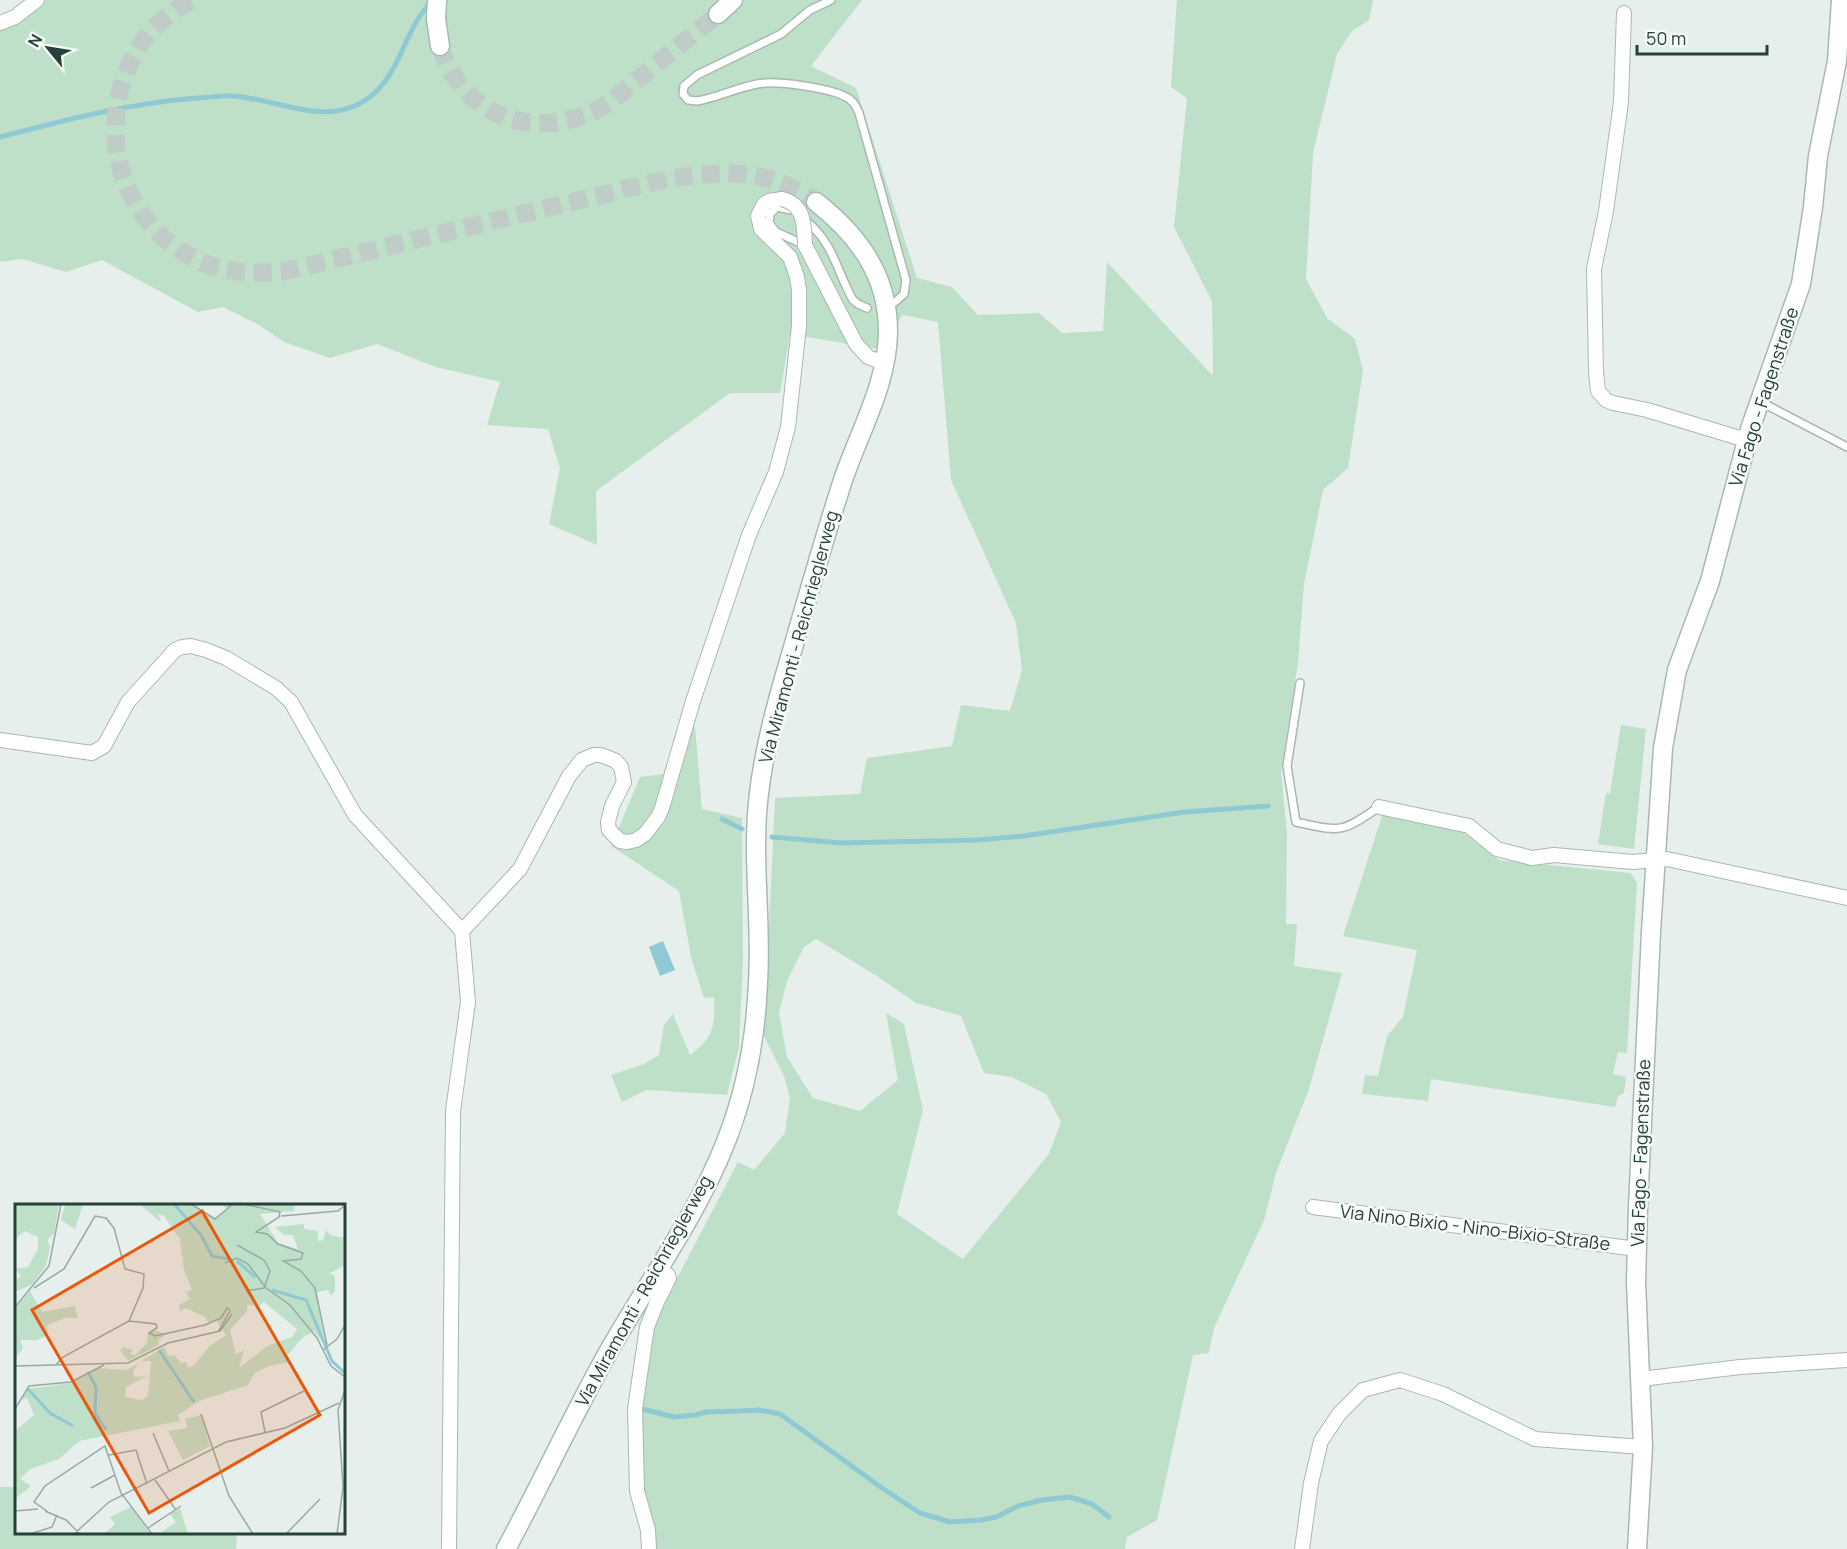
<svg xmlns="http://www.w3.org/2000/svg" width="1847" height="1549" font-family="Manrope,sans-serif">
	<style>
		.green { fill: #bfe0c8; fill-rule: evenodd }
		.water { fill: #8ec9d4 }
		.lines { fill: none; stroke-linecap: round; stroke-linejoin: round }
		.stream { stroke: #8ec9d4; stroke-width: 5 }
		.secondary-tunnel { stroke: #bfccc8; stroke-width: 18; stroke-dasharray: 18 9; stroke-linecap: butt }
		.service-casing { stroke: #a8b8b2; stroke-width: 10 }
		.minor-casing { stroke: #a8b8b2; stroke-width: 16 }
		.tertiary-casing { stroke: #a8b8b2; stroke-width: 21 }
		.secondary-casing { stroke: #a4bbb3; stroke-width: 21 }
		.service { stroke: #fff; stroke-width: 7 }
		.minor { stroke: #fff; stroke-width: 14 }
		.tertiary { stroke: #fff; stroke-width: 18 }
		.secondary { stroke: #fff; stroke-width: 18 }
		.minor-bridge-casing { stroke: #a8b8b2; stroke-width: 16; stroke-linecap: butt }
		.minor-bridge { stroke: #fff; stroke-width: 14 }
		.labels { text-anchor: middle; stroke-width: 5; stroke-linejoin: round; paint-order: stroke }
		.street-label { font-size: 18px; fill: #24423a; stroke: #f7fbf9 }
		.inset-river { fill: none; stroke: #8ec9d4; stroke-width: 3 }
		.inset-road { fill: none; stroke: #98aaa4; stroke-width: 1.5 }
		.view { fill: #e8590c; fill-opacity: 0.15; stroke: #e8590c; stroke-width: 3 }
		.inset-edge { fill: none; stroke: #24423a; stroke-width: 3 }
	</style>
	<rect width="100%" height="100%" fill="#e6efeb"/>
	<path class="green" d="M28 0H862L811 66 856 88 917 278 952 287 978 315 1039 313 1062 333 1103 331 1107 262 1213 376 1212 301 1174 227 1187 98 1171 87 1177 0H1373L1369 20 1352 31 1337 54 1313 153 1306 279 1327 318 1355 339 1363 370 1348 468 1323 490 1304 584 1298 663 1281 772 1287 833 1286 924H1297L1294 966 1342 973 1309 1089 1276 1173 1264 1220 1214 1328 1209 1353 1193 1355 1157 1520 1127 1537 1125 1549H655L643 1497 641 1417 651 1333 661 1309 738 1162 754 1170 785 1133 790 1098 784 1076 764 1036 775 798 860 794 867 758 952 746 961 705 1010 711 1022 670 1016 623 951 480 938 322 903 315 877 349 790 334 780 393H730L596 491 597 545 549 524 560 468 548 429 487 425 500 382 436 367 377 344 330 358 284 342 259 325 223 307 198 312 102 260 66 272 23 259 0 262V19L7 17ZM816 939 877 976 916 1003 961 1016 984 1073 1012 1077 1046 1094 1061 1122 1049 1154 963 1259 897 1214 923 1110 904 1024 886 1013 898 1080 860 1111 813 1098 787 1057 779 1013 787 981 804 947Z
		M1621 725 1646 729 1634 849 1598 844 1606 793 1610 794Z
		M695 726 702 809 742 818 743 962 739 1047 727 1095 647 1090 622 1102 611 1075 644 1064 659 1055 664 1025 673 1014 690 1055C714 1037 715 1026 714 997L704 998 691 957 679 891 611 846 640 777 671 773Z
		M1383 813 1459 829 1499 860 1631 873 1637 883 1627 1053 1618 1052 1613 1074 1626 1077 1624 1093 1618 1096 1615 1107 1431 1079 1428 1101 1362 1094 1365 1075 1378 1076 1387 1036 1403 1017 1417 950 1343 936Z
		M0 1487H16V1532L227 1533 237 1537 236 1549H0Z"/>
	<path class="water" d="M663 941 675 970 660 976 649 947Z"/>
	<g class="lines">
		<path class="stream" d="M0 137C65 120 130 103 197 98 209 98 222 95 233 96 279 99 328 129 370 97 401 73 404 30 431 2
			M722 819 742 829
			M772 837 841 843 978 840 1023 836 1185 812 1268 806
			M642 1409 674 1417 695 1415 706 1412 740 1411 759 1410 780 1414 882 1488 920 1513 950 1522 981 1520 996 1517 1018 1506 1042 1500 1070 1497 1092 1504 1109 1517"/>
		<path class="secondary-tunnel" d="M190 0C174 11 157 22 145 38 92 111 111 215 193 258 221 273 251 274 282 272L667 179C725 171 765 167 816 202
			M440 46C464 122 544 144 609 103L718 14"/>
		<g class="service-casing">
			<path id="service" d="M831 0 810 10 781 34 697 75 684 86 683 94 688 100 697 101C720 97 742 85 765 83 783 82 828 88 844 96 852 99 856 105 859 113L906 280 904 294 895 302
				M791 210 777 207 770 214 769 223 776 232 805 245
				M805 220C834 243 836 270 853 300L858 304 867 308
				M1761 402 1847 447
				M1300 683 1287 766 1296 822C1341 832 1341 833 1379 807"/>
		</g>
		<g class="minor-casing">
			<path id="minor" d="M1624 13 1621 102 1606 211 1594 269 1596 372 1598 391 1606 400 1613 403 1647 410 1746 440
				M0 23 15 17 37 0
				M805 245 856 344 868 357 884 363
				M0 740 92 753 104 746 128 702 175 650 182 647 191 646 206 650 226 658 276 688 291 702 355 815 462 931 468 1002 453 1111 449 1549
				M1379 807 1469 826 1497 849 1532 858 1554 855 1633 862 1667 859 1847 898
				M462 931 520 869 569 776 582 760 594 755H601L616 761 621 767 624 782 612 806 608 822 609 830 620 841 627 842 636 840 645 834 658 817 662 808 693 701 749 535 776 472 788 427 799 326V290L797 277 790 257 761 229 758 216 764 204 769 201 782 199
				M1313 1207 1637 1249
				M1641 1379 1740 1367 1847 1360
				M649 1549 648 1530 637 1491 635 1409 647 1327 657 1302 669 1278 668 1275 660 1269
				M1302 1549 1311 1483 1321 1441 1339 1414 1363 1390 1400 1380 1443 1394 1535 1439 1643 1447"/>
		</g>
		<g class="tertiary-casing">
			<path id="tertiary" d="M1637 1549 1643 1447 1636 1282 1638 1207 1651 932 1663 748 1677 670 1710 581 1750 429 1801 284 1813 207 1818 156 1837 61 1841 0"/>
		</g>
		<g class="secondary-casing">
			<path id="secondary" d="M437 0 436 19 440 46
				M718 14 733 0
				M506 1549C542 1483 573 1414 610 1349 650 1279 698 1214 727 1139 746 1090 756 1034 758 982 762 919 751 856 759 793 765 744 778 698 792 651 808 595 824 539 842 483 858 434 888 384 888 331 888 275 858 235 816 202"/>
		</g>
		<use href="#service" class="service"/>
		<use href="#minor" class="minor"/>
		<use href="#tertiary" class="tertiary"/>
		<use href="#secondary" class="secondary"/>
		<g class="minor-bridge-casing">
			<path id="minor-bridge" d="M782 199C805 205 804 225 805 245"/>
		</g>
		<use href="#minor-bridge" class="minor-bridge"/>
	</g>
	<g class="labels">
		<g class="street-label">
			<text transform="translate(1764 397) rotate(-72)" y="6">Via Fago - Fagenstraße</text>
			<text transform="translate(799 637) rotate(-75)" y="6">Via Miramonti - Reichrieglerweg</text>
			<text transform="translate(1641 1153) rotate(-88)" y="6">Via Fago - Fagenstraße</text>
			<text transform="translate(1475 1228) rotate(7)" y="6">Via Nino Bixio - Nino-Bixio-Straße</text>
			<text transform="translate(644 1291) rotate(-61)" y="6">Via Miramonti - Reichrieglerweg</text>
		</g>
	</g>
	<g transform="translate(15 1204)">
		<rect width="330" height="330" fill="#e6efeb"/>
		<path d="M0 0H44L39 29 32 36 35 43 31 61 18 80 0 88V77L6 72 0 65 13 63 23 45V33L10 27 0 35ZM50 0H68L60 25 46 16ZM124 0H178L199 14 213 5 205 0H280L279 7 245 10 263 39 283 45 278 31H269L260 23 289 20V25L303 27V37L308 36 311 26 315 31 330 34V61L315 69 320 72V87L316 92 313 86 302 88 310 141 299 127 287 134 272 152 275 158 254 162 240 169 233 181 184 197 163 211 165 217 64 237 44 255 15 265 5 275 16 282 0 295V227L19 211 12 194 7 195 12 185 56 179 82 164 112 166 149 143 154 152 159 151 166 159 171 158 173 164 178 162 195 142 211 131 201 116 193 118 190 113 171 104 165 108 164 101 175 95 171 88 177 86 169 66 165 35 149 12 143 10 146 18ZM249 98 282 125 277 133 252 142 224 164 229 146 221 150 215 126 232 107V101L244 102ZM125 157H136L133 192 127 196 110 193 111 183 132 172 120 173 118 167ZM15 87 27 108 60 102 63 114H50L32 121 33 131 22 136H5L8 144 0 154V104ZM142 127 152 130 143 136 144 141 113 157 105 146 108 143 118 146 115 150 120 151 132 139 133 128ZM186 211 195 242 168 256 153 227 172 224 170 215ZM116 303 135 330H89L100 320 95 313ZM165 304 173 330H144L161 318 155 310Z" fill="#bfe0c8" fill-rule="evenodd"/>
		<path class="inset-river" d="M159 0 186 31 197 52 214 55M222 57 240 73M257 86 291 96 317 157 330 169M144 146 179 198M73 168 81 183 80 209 91 226M13 185 35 209 58 222"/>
		<path class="inset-road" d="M176 0 200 15 218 0M229 0 265 8 264 13 241 28 252 30 263 40 288 49 286 55 268 57 286 67 300 84 312 141M266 12 323 7 330 1M222 41 249 56 255 67 249 84 231 87M210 59 222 54 233 60 251 84 275 101 302 134 316 162 330 173M19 84 49 65 80 12 91 14 99 24 110 65 129 70 128 84 114 117 48 153 41 161M0 103 34 62 46 0M114 117 141 120 142 124 134 129 140 132 190 121 206 114 212 104 215 106M203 128 215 107M308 146 322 135 330 121M0 162 113 159 153 139 205 127 217 110M0 205 14 182 56 178 89 161M186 210 214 292 238 330M250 228 246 208 289 187M138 229 154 267M94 251 121 246 132 280M140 276 161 306M76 284 100 271M0 307 23 305M30 307 51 316 65 330M32 307 19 298 30 282 90 242 106 289 137 330M133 324 166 302M15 330 37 323 42 311M59 330 94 298 211 238 270 224 324 199M271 330 305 295M322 330 328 283 323 206 330 186"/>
		<path class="view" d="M187 7 305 211 134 309 17 106Z"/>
		<rect width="330" height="330" class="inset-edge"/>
	</g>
	<g transform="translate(48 48) rotate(300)" stroke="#f7fbf9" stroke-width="4.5" paint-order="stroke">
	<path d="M0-4.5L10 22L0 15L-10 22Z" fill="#24423a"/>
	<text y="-9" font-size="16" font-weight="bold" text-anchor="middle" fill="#24423a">N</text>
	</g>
	<path d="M1637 45v9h130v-9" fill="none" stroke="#24423a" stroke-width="3"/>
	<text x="1646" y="45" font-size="18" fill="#24423a" stroke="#f7fbf9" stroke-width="4.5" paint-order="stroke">50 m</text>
</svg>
